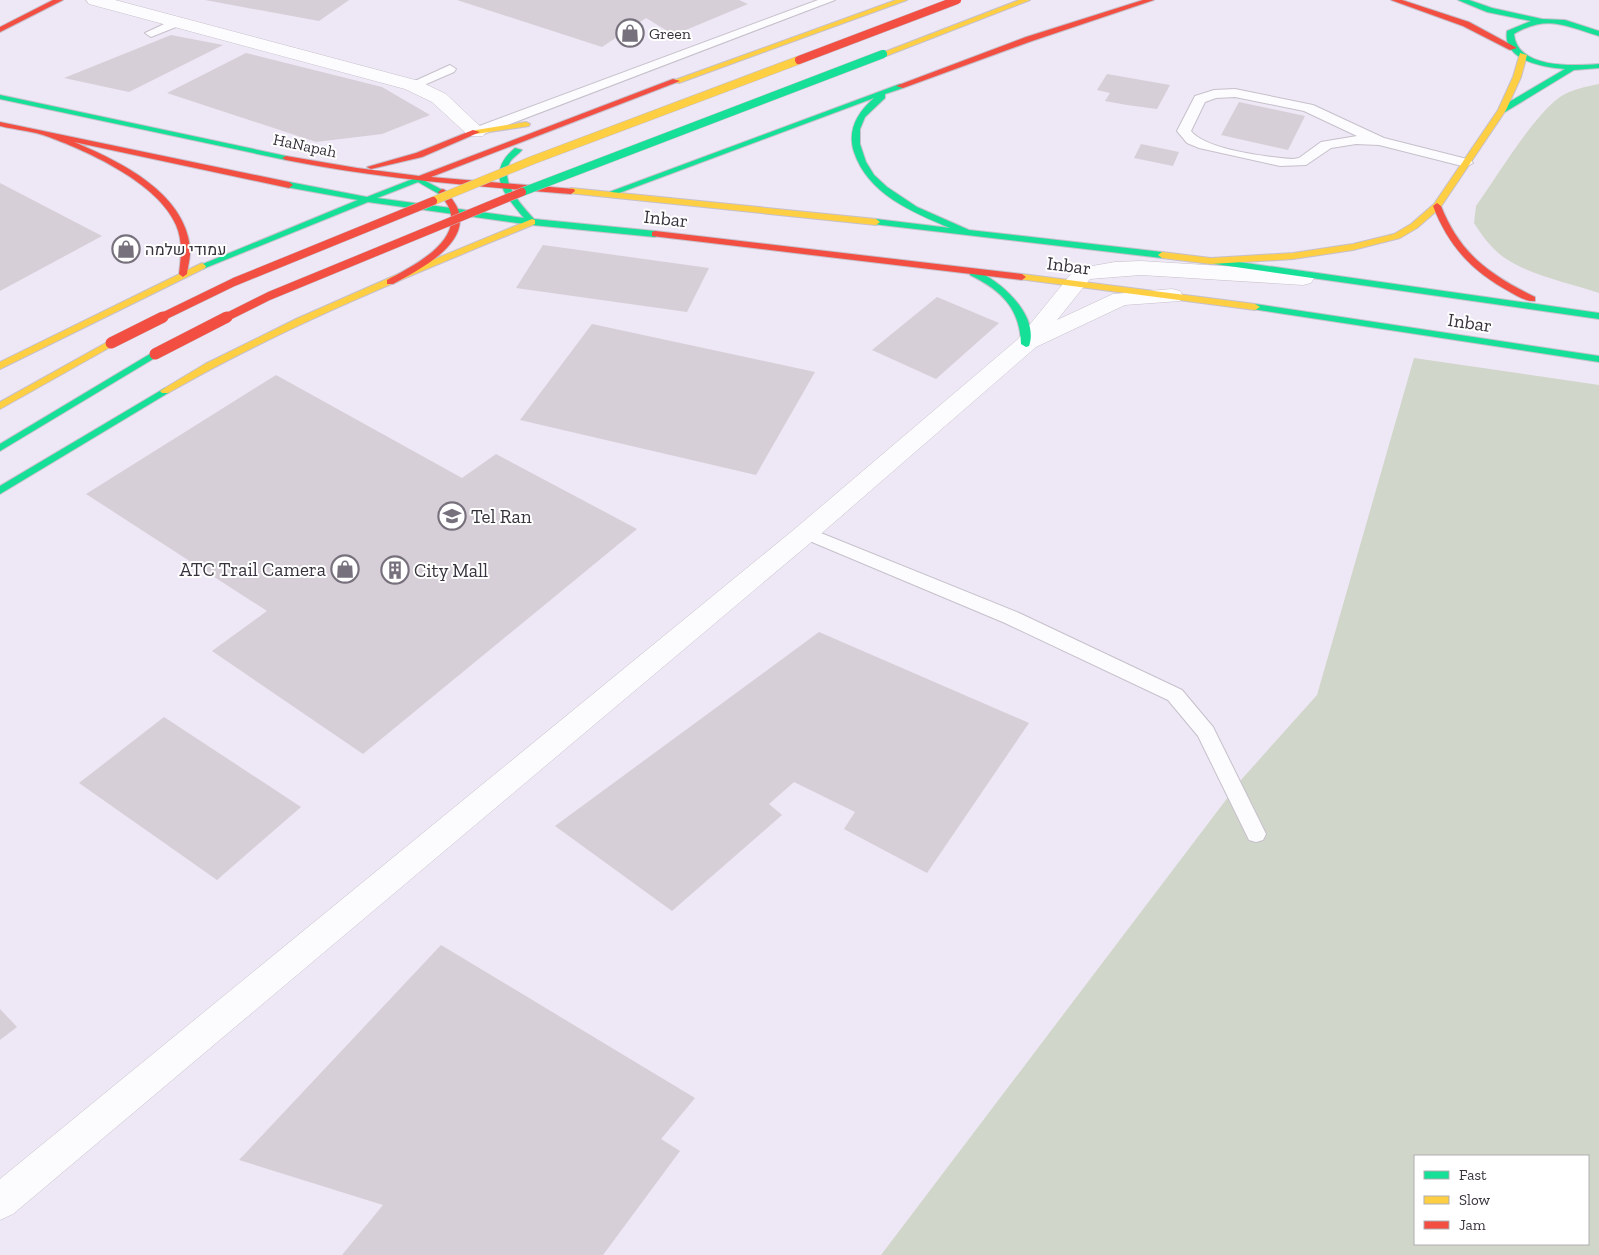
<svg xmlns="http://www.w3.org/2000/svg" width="1599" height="1255" font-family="'Zilla Slab',Heebo,serif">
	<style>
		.green { fill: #d0d6c9; fill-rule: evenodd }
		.building { fill: #d7cfd7 }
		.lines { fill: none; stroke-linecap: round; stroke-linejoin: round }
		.lane-casing { stroke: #c6c0cb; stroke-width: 2 }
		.street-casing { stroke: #c6c0cb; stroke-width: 1 }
		.fast-casing { stroke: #c6c0cb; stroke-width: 2 }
		.slow-casing { stroke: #c6c0cb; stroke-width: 2 }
		.jam-casing { stroke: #c6c0cb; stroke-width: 2 }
		.lane { fill: #fcfbfe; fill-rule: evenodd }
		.street { fill: #fcfbfe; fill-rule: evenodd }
		.fast { fill: #16e098; fill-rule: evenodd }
		.slow { fill: #ffcf43; fill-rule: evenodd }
		.jam { fill: #f24e42; fill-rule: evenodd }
		.fast-bridge-casing { stroke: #c6c0cb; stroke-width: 9; stroke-linecap: butt }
		.slow-bridge-casing { stroke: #c6c0cb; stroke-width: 9; stroke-linecap: butt }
		.jam-bridge-far1-casing { stroke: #c6c0cb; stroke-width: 9; stroke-linecap: butt }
		.jam-bridge-casing { stroke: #c6c0cb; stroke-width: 12; stroke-linecap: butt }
		.fast-bridge { stroke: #16e098; stroke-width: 8 }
		.slow-bridge { stroke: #ffcf43; stroke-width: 8 }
		.jam-bridge-far1 { stroke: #f24e42; stroke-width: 8 }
		.jam-bridge { stroke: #f24e42; stroke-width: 11 }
		.labels { text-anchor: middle; stroke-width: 4; stroke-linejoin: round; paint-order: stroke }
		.far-poi-label { font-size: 16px; fill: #37323c; stroke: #fff; text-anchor: start }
		.far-street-label { font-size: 16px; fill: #37323c; stroke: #fff }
		.street-label { font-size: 19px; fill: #37323c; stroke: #fff }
		.poi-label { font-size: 19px; fill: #37323c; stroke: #fff; text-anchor: start }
	</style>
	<rect width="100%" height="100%" fill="#eee7f5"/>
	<path class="green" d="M1599 84V293C1572 284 1531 275 1508 260 1493 251 1483 237 1474 223L1476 206C1497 177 1532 117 1560 97 1572 89 1585 87 1599 84Z
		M1414 358 1599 385V1255H881L1241 780 1317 695ZM1415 1156H1588V1244H1415Z"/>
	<path class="building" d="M205 0H349L319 21Z
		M457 0H739L748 4 674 35 646 18 602 47Z
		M171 35 223 45 129 92 64 78Z
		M246 53 382 87 430 115 382 134 316 142 167 93Z
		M1107 74 1170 85 1157 109 1127 105 1105 101 1110 93 1097 90Z
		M1239 102 1305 116 1288 150 1221 135Z
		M1141 144 1179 152 1173 166 1134 158Z
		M0 183 102 236 0 291Z
		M543 245 709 268 687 312 516 288Z
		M937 297 999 323 936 379 872 350Z
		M592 324 815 372 756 475 520 420Z
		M276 375 462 478 496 454 637 529 363 754 212 651 267 611 86 494Z
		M819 632 1029 723 927 873 844 829 855 812 794 782 769 804 782 815 672 911 555 826Z
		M164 717 301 807 217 880 79 783Z
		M441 945 695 1098 661 1139 680 1151 603 1255H342L383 1205 239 1160Z
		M0 1009 17 1027 0 1040Z"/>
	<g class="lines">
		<g class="lane-casing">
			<path id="lane" d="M818 0H835L484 134 479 135 472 131 474 128Z
				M177 18 183 22 181 25 151 37 145 33Z
				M450 65 456 69 454 72 417 88H407L406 85Z
				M1235 89 1313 105 1384 138 1471 160 1473 163 1466 167 1379 145 1356 144 1331 148 1306 165 1280 166 1199 148 1187 143 1177 131 1195 96 1214 90ZM1235 97 1304 111 1357 136 1321 142 1299 158 1293 159C1268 157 1206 150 1191 131L1205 102 1216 98Z
				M806 527 1019 613 1182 690 1213 727 1266 834 1263 840 1256 842 1249 840 1198 736 1168 700 1005 623 800 537 797 533 800 529Z"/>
		</g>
		<g class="street-casing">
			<path id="street" d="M86 0H115L419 81 446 94 486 132 483 136H469L432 102 405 89 89 4Z
				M1141 261 1303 271 1311 273 1314 278 1311 283 1303 285 1141 275 1090 279 1057 320 1113 294 1172 289 1180 291 1183 296 1180 301 1125 305 1036 347 815 539 13 1214 0 1220V1179L797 527 1018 339 1075 269 1115 262Z"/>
		</g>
		<g class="fast-casing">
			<path id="fast" d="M1458 0H1469L1492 8 1542 19 1565 20 1599 31V36C1566 26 1547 14 1514 34 1517 69 1573 66 1599 64V68L1574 70 1505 112H1499V108L1565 69C1544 67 1502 61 1507 31L1531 21 1487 12Z
				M900 84 904 86 903 88 885 94V98L865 117 860 129V144L866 162 874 175 887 187 917 207 969 230 1162 252 1166 255 1162 258 873 224V220L876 219 950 228C912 212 868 194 854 152 847 130 857 113 874 98L611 196 608 197 604 194Z
				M0 95 286 156 290 158 286 160 0 99Z
				M515 148 522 150C518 155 511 158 509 164 500 183 523 207 534 219L655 231 659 234 655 237 532 225 368 202 205 268 202 269 198 266 358 200 286 187 285 185 289 182 367 197 418 177 446 192 442 195 439 194 418 182 377 198 524 218C504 194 485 173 515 148Z
				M1211 258 1599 313V319L1208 263 1207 261Z
				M973 270C999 278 1040 316 1029 346L1026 347 1021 344C1020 308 1001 290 970 275V271Z
				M1255 304 1599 356V362L1252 309 1250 307Z
				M155 351 158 352V356L0 451V444Z
				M165 388 168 389 170 391 168 393 0 494V486Z"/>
		</g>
		<g class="slow-casing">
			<path id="slow" d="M896 0H907L679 83 672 81Z
				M1019 0H1030L886 56 879 54Z
				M1520 53 1527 55 1521 77 1506 110 1440 208 1417 228 1400 238 1353 250 1293 259 1211 264 1162 258 1158 255 1162 252 1211 258 1293 253 1353 244 1394 234 1411 224 1434 204 1498 110 1513 77Z
				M526 122 530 124 529 126 476 134 472 132 476 130Z
				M571 188 876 219 880 222 876 225 568 193 567 191Z
				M532 219 535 220V224C410 276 286 325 168 393H162L160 391 205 364 296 319 389 278Z
				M202 263 206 266 205 268 0 369V362Z
				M1022 274 1255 304 1260 307 1255 310 1019 279V275Z
				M111 340 116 343 114 345 0 409V402Z"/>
		</g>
		<g class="jam-casing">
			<path id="jam" d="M53 0H63L0 32V27Z
				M1143 0H1154L1032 41 903 88 896 86 1026 37Z
				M1391 0H1402L1469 22 1517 48 1510 50 1463 26Z
				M673 79 680 81 431 177 574 189 575 191 571 194C475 186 381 179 286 160L282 158 286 156 357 168 419 176Z
				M0 122 289 182 293 185 289 188 74 142C119 161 184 192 190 247 191 255 188 266 187 274L183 277 179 274C181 257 183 241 176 225 158 183 89 152 49 137 34 131 16 130 0 126Z
				M473 130 480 132 422 157 371 169 367 167 416 153Z
				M442 189 445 190C452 199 461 209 460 221 459 250 415 272 393 284H387V280C411 267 463 242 449 208 447 202 441 197 438 192Z
				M1437 203 1441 206C1460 254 1490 275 1535 297V301C1527 302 1517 296 1510 292 1472 271 1449 247 1433 206Z
				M655 231 1022 274 1026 277 1022 280 652 236V232Z"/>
		</g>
		<use href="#lane" class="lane"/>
		<use href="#street" class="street"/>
		<use href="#fast" class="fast"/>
		<use href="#slow" class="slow"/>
		<use href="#jam" class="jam"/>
		<g class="fast-bridge-casing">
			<path id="fast-bridge" d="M522 192 883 54"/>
		</g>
		<g class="slow-bridge-casing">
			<path id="slow-bridge" d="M433 201 533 160 799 60"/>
		</g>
		<g class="jam-bridge-far1-casing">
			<path id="jam-bridge-far1" d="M799 60 957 0
				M160 318 234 282 433 201
				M225 318 269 296 522 192"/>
		</g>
		<g class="jam-bridge-casing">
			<path id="jam-bridge" d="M111 343 163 317
				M155 354 227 317"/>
		</g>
		<use href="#fast-bridge" class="fast-bridge"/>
		<use href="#slow-bridge" class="slow-bridge"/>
		<use href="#jam-bridge-far1" class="jam-bridge-far1"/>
		<use href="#jam-bridge" class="jam-bridge"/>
	</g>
	<defs>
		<g id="shop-ring" transform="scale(1.4375)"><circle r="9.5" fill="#fff" stroke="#77717d" stroke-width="1.5"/><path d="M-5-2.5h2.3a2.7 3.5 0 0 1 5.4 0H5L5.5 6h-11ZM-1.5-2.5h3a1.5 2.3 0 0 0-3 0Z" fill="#77717d"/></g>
		<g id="university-ring" transform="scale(1.4375)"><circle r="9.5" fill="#fff" stroke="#77717d" stroke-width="1.5"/><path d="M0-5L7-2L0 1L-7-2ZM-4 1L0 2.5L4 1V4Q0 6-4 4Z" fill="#77717d"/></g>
		<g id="building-ring" transform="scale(1.4375)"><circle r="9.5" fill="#fff" stroke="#77717d" stroke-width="1.5"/><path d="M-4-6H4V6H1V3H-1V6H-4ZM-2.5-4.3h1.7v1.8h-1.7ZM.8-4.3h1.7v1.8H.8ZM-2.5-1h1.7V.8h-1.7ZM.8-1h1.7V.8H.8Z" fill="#77717d"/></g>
	</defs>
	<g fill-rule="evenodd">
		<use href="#shop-ring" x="630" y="33"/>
		<use href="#shop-ring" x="126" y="249"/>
		<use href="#university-ring" x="452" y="516"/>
		<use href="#shop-ring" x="345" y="569"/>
		<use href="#building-ring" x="395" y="570"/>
	</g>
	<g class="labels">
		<g class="far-poi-label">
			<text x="649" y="39">Green</text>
			<text x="145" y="255">עמודי שלמה</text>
		</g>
		<g class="far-street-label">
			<text transform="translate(305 145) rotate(12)" y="6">HaNapah</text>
		</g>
		<g class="street-label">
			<text transform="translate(666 218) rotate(6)" y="7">Inbar</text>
			<text transform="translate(1069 265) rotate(7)" y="7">Inbar</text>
			<text transform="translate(1470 322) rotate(8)" y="7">Inbar</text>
		</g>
		<g class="poi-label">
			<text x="471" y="523">Tel Ran</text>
			<text x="326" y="576" text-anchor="end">ATC Trail Camera</text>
			<text x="414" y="577">City Mall</text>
		</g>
	</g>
	<rect x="1414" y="1155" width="175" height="90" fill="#ffffff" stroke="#afadb1"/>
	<rect x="1424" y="1171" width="25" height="8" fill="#16e098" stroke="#afadb1"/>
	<text x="1459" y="1180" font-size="15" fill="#37323c">Fast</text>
	<rect x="1424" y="1196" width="25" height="8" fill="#ffcf43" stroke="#afadb1"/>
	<text x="1459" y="1205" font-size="15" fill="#37323c">Slow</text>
	<rect x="1424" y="1221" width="25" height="8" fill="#f24e42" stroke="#afadb1"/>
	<text x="1459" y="1230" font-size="15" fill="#37323c">Jam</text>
</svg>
